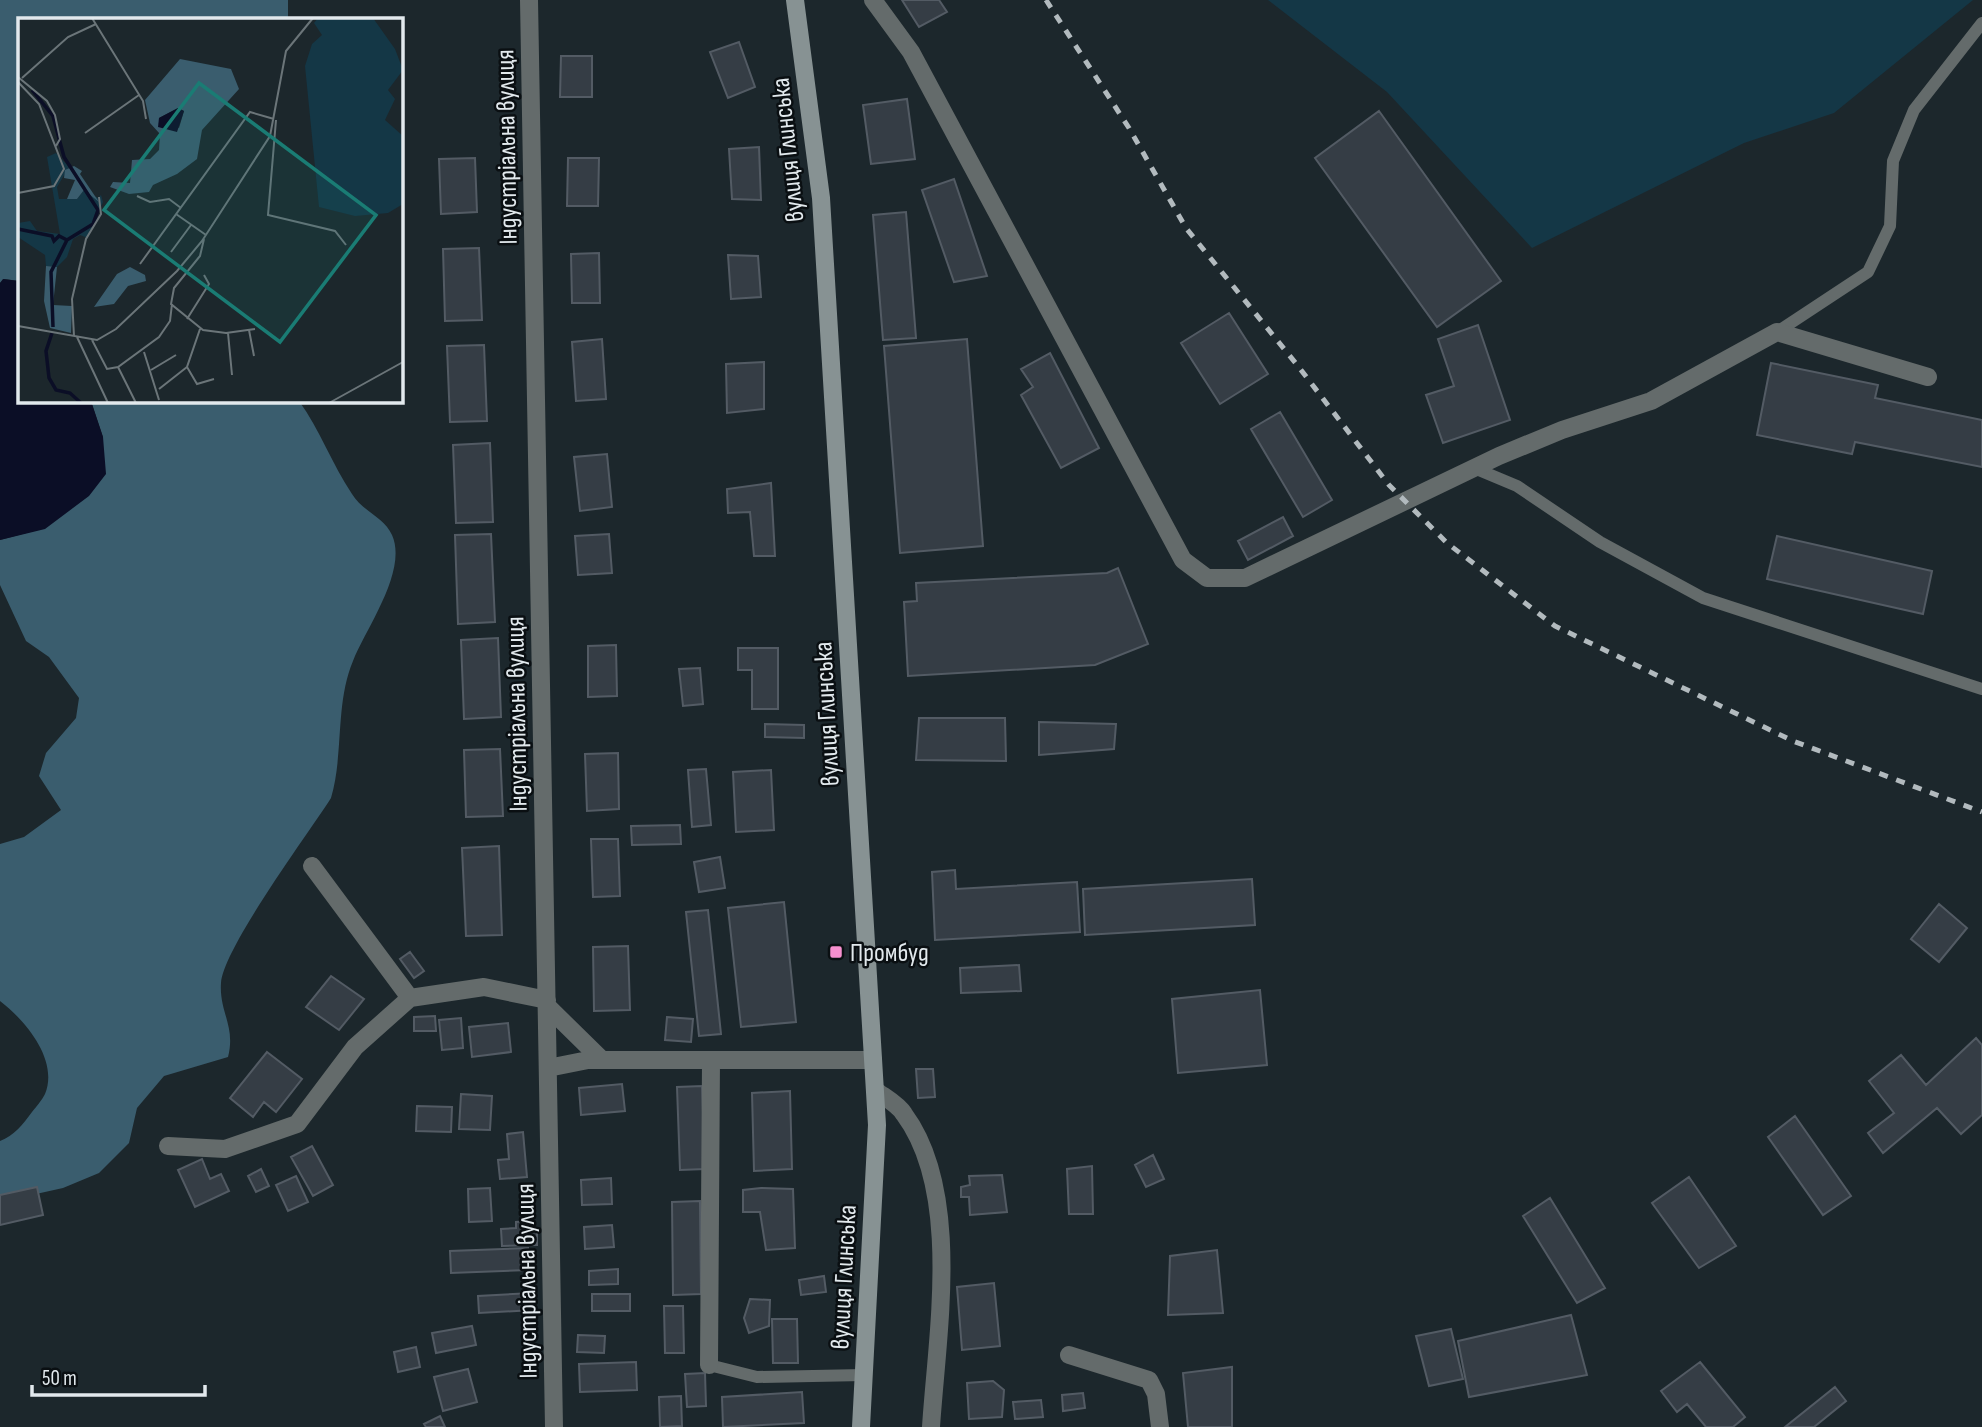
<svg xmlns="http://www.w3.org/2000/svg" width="1982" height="1427" font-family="'Sofia Sans Condensed',sans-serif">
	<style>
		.green { fill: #143746 }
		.forest { fill: #3a5d6e }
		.water { fill: #0b0e26 }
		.building { fill: #353d45; stroke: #535b64; stroke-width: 2 }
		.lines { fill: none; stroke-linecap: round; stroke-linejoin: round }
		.lane { stroke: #646b6b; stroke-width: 12 }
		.street { stroke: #646b6b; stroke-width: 18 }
		.secondary { stroke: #879293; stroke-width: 18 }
		.rail { stroke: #b2babe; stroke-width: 5; stroke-dasharray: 9 9; stroke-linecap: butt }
		.poi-dot { fill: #f690cf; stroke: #0a0f12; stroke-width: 2.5 }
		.labels { text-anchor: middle; stroke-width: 5; stroke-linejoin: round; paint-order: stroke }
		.street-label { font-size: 26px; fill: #e2e9ed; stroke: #0a0f12 }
		.poi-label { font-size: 26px; fill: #e2e9ed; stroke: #0a0f12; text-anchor: start }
		.inset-river { fill: none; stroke: #0b0e26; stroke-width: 3.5 }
		.inset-road { fill: none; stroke: #6b7579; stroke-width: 2 }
		.view { fill: #1a7c74; fill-opacity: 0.15; stroke: #1a7c74; stroke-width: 3.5 }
		.inset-edge { fill: none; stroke: #e2e9ed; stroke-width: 3.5 }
	</style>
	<rect width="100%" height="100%" fill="#1c272c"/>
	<path class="green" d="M1268 0H1973L1834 113 1744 143 1532 248 1387 92Z"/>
	<path class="forest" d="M0 0H288V19H19V281L4 279 0 283Z
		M91 401H299C320 430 332 464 352 494 362 511 384 517 392 535 408 571 366 628 353 661 335 704 344 754 331 798 308 834 224 947 221 983 219 1012 236 1026 228 1057L164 1076 137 1108 129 1143 99 1173 63 1188 0 1202V1141C14 1136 23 1124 32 1112 36 1107 42 1100 45 1094 59 1060 25 1020 0 1001V844L24 837 61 810 39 776 46 753 76 718 79 698 49 657 26 641 0 585V540L45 528 103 437Z"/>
	<path class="water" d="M3 279 19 281V401H91L103 437 106 474 89 496 45 529 0 540V283Z"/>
	<path class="building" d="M902 0H939L947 12 919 27Z
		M739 42 755 87 728 98 710 52Z
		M561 56H592V97H560Z
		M907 99 915 159 871 164 863 105Z
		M1379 111 1501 281 1437 327 1315 158Z
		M759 147 761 200 732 199 729 149Z
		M475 158 477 212 441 214 439 159Z
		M568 158H599L598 206H567Z
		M954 179 987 276 954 282 922 190Z
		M906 212 916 338 883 340 873 215Z
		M479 248 482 320 445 321 443 249Z
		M599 253 600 303H572L571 254Z
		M728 255 758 256 761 297 731 299Z
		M1229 313 1268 374 1220 404 1181 343Z
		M1478 325 1510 420 1443 443 1426 395 1454 386 1438 339Z
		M602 339 606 399 576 401 572 342Z
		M967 339 983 546 900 553 884 346Z
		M484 345 487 421 450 422 447 346Z
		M1050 353 1099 448 1061 468 1021 395 1033 387 1021 369Z
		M764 362V409L727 413 726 364Z
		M1771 363 1878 385 1875 398 1982 420V467L1855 442 1852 454 1757 435Z
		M1280 412 1332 500 1303 517 1251 429Z
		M490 443 493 522 456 523 453 445Z
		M607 454 612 507 580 511 574 457Z
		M771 483 775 556H754L750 512 728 513 727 489Z
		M1283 517 1293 536 1248 560 1238 541Z
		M491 534 495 622 458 624 455 535Z
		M609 534 612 573 578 575 575 536Z
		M1777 536 1932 571 1923 614 1767 579Z
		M1118 568 1148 644 1095 665 908 676 904 602 917 601 916 583 1107 573Z
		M498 638 501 717 464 719 461 640Z
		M616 645 617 696 588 697V646Z
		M738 648H778V709H752V670H738Z
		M700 668 703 704 683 706 679 669Z
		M919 718H1005L1006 761 916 760Z
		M1039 722 1116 724 1114 749 1039 755Z
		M765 724 804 725V738L765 737Z
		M500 749 503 816 466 817 464 750Z
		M618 753 619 809 587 811 585 754Z
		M706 769 711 825 692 827 688 770Z
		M771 770 774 830 736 832 733 772Z
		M680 825 681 844 632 845 631 826Z
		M591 839H618L620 896 593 897Z
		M499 846 502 935 466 936 462 848Z
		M720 857 725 888 699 892 694 862Z
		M955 870 956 889 1077 882 1080 932 935 940 932 872Z
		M1252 879 1255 925 1085 935 1083 889Z
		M784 902 796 1022 741 1027 728 908Z
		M1939 904 1967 928 1939 962 1911 939Z
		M708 910 721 1034 699 1036 686 912Z
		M628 946 630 1010 594 1011 593 947Z
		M410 952 424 971 414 978 400 959Z
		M1019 965 1021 991 961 993 960 968Z
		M331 976 364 999 339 1030 306 1007Z
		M1260 990 1267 1065 1178 1073 1172 999Z
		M435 1016 436 1031H414V1017Z
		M667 1017 693 1019 691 1042 665 1040Z
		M461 1018 463 1048 442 1050 439 1020Z
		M508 1023 511 1052 472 1057 469 1027Z
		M1976 1038 1982 1045V1115L1961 1134 1937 1108 1883 1153 1868 1133 1894 1113 1869 1081 1901 1055 1926 1085Z
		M267 1052 302 1079 276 1112 264 1102 253 1117 230 1098Z
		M916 1069H933L935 1097 918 1098Z
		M622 1084 625 1111 581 1115 579 1088Z
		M702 1086 705 1169 680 1170 677 1087Z
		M790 1091 792 1169 754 1171 752 1093Z
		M461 1094 492 1096 490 1130 459 1129Z
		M417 1106 452 1107 451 1132 416 1131Z
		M1795 1116 1851 1196 1823 1215 1768 1137Z
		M523 1132 527 1177 500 1179 498 1160 509 1159 507 1134Z
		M312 1146 333 1185 313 1196 291 1157Z
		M1153 1155 1164 1179 1146 1187 1135 1165Z
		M202 1159 210 1179 221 1174 229 1191 195 1207 178 1170Z
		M1092 1166 1093 1214H1069L1067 1169Z
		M261 1169 269 1186 256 1192 248 1176Z
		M1002 1175 1007 1212 970 1215 969 1197H961V1187L970 1185 969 1176Z
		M296 1176 308 1202 288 1211 276 1185Z
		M1689 1177 1736 1246 1699 1268 1652 1203Z
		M611 1178 612 1204 582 1205 581 1180Z
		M37 1187 43 1215 0 1225V1195Z
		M490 1188 492 1221 469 1222 468 1189Z
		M761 1188 793 1189 795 1248 766 1250 760 1212H743V1190Z
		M1550 1198 1605 1288 1577 1303 1523 1216Z
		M700 1201 701 1294 673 1295 672 1202Z
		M527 1221 528 1232 537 1231V1245L502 1246 501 1229 516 1228V1222Z
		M612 1225 614 1247 585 1249 584 1227Z
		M528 1248V1270L451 1273 450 1251Z
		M1217 1250 1223 1313 1168 1315 1170 1256Z
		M618 1269V1284L589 1285V1271Z
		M824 1276 826 1292 801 1295 799 1280Z
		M994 1283 1000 1346 962 1350 957 1287Z
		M532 1293 533 1310 479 1313 478 1296Z
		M592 1294H630V1311H592Z
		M750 1299 770 1300 769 1326 749 1333 744 1318Z
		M664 1306H683L684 1353H665Z
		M1571 1315 1587 1375 1469 1397 1458 1341Z
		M772 1319H797L798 1363H773Z
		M472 1326 476 1345 436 1353 432 1333Z
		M1451 1329 1463 1379 1429 1386 1416 1336Z
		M578 1335 605 1336 604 1353 577 1352Z
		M416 1347 420 1367 398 1372 394 1352Z
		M636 1362 637 1390 580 1392 579 1364Z
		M1700 1362 1745 1417 1733 1427H1706L1687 1404 1677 1412 1661 1391Z
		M1232 1367V1427H1188L1183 1373Z
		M468 1369 477 1402 443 1411 434 1377Z
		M705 1373 706 1406 687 1407 685 1374Z
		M993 1381 1004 1390 1002 1417 969 1419 967 1383Z
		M1835 1387 1846 1401 1814 1427H1785Z
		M802 1392 804 1423 723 1427 722 1397Z
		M1083 1393 1085 1408 1063 1411 1062 1395Z
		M681 1396 682 1426 660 1427 659 1397Z
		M1041 1400 1043 1417 1015 1419 1013 1402Z
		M440 1416 445 1427H426L424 1424Z"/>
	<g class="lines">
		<path class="lane" d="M1777 332 1868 272 1890 226 1893 161 1914 110 1982 23
			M1474 468 1517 486 1600 542 1703 598 1982 689
			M709 1365 757 1377 864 1375"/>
		<path class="street" d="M529 0 554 1427
			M873 0 911 52 1183 560 1207 578H1245L1499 456 1562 430 1651 401 1777 332 1928 377
			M312 866 410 998
			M547 1006 602 1060
			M548 1068 588 1060H873
			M875 1090C884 1097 898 1104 904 1114 962 1192 937 1334 931 1427
			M168 1146 225 1149 297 1124 355 1047 410 998 484 987 547 1000
			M1069 1355 1149 1380 1156 1394 1160 1427
			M709 1365 711 1060"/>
		<path class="secondary" d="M795 0 821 198 877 1125 861 1427"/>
		<path class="rail" d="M1046 0 1129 128 1186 228 1298 366 1389 485 1447 543 1555 626 1793 741 1982 812"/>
	</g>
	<rect class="poi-dot" x="829" y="945" width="14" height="14" rx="3.5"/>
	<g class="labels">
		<g class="street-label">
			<text transform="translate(506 147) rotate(-91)" y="9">Індустріальна вулиця</text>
			<text transform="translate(787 150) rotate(-96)" y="9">вулиця Глинська</text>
			<text transform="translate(516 714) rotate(-91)" y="9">Індустріальна вулиця</text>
			<text transform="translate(826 714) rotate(-93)" y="9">вулиця Глинська</text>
			<text transform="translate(843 1277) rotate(-87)" y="9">вулиця Глинська</text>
			<text transform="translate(526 1281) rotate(-91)" y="9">Індустріальна вулиця</text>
		</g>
		<g class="poi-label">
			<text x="850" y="961">Промбуд</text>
		</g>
	</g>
	<g transform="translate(18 18)">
		<rect width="385" height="385" fill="#1c272c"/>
		<path d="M300 0H355L377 31 385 52 370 72 377 81 367 102 385 118V186L370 195 337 198 301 189 287 48 294 26 304 17 296 5ZM38 135 51 149 39 169 41 181H59L66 172 80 180 83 177 85 184 70 220 62 217 55 221 49 239 39 249 28 248 27 237 0 219V205L12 203 19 213 42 216 29 139Z" fill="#143746"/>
		<path d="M162 41 213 51 221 71 184 112 179 141 159 156 135 167 131 174 111 176 92 169 95 164 112 165 114 142 132 141 141 132 142 116 132 105 127 82ZM160 90 166 93 161 110 141 100ZM56 148 64 153 62 156 81 184 66 172 59 181H49L57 162 46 160 47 152ZM28 248 39 249 35 287 54 288 53 315 32 310 26 283ZM112 249 127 257 128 263 110 268 96 286 76 289 99 256Z" fill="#3a5d6e" fill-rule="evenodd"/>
		<path d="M160 90 166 93 159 114 140 109 141 100Z" fill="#0b0e26"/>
		<path class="inset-river" d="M14 72 35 98 46 139 80 192 75 206 49 222 33 254 35 309M0 211 34 218 36 223 41 218 49 222M34 315 28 333 31 360 38 372 52 375 63 385"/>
		<path class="inset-road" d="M74 0 125 83 128 101M0 59 29 83 37 97 42 121 38 128M4 60 50 19 78 6M0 64 21 86 46 151 36 168 0 175M258 102 250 197 317 213 328 227M67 115 121 77M119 178 132 184 151 181 163 190M158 196 188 217M186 221 182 238 156 270 153 286 185 312 208 315 237 311M153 234 173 207M122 246 232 94 256 101M169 301 191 266 186 257M0 308 79 322 98 311 159 253 184 223 252 118 268 33 295 0M182 311 169 349 179 366 196 361M231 312 236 338M210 315 214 357M56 318 54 281 68 221 83 196 81 179M59 319 90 385M74 322 89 351 100 349 141 319 152 303 154 286M126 334 141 382M100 349 118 385M133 352 158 337M141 371 169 349M311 385 385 344"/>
		<path class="view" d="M181 65 358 197 262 324 86 192Z"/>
		<rect width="385" height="385" class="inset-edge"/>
	</g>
	<path d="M32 1385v10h173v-10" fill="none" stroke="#e2e9ed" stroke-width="3.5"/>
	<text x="42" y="1385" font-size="21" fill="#e2e9ed" stroke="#0a0f12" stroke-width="5" paint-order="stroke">50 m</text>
</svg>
